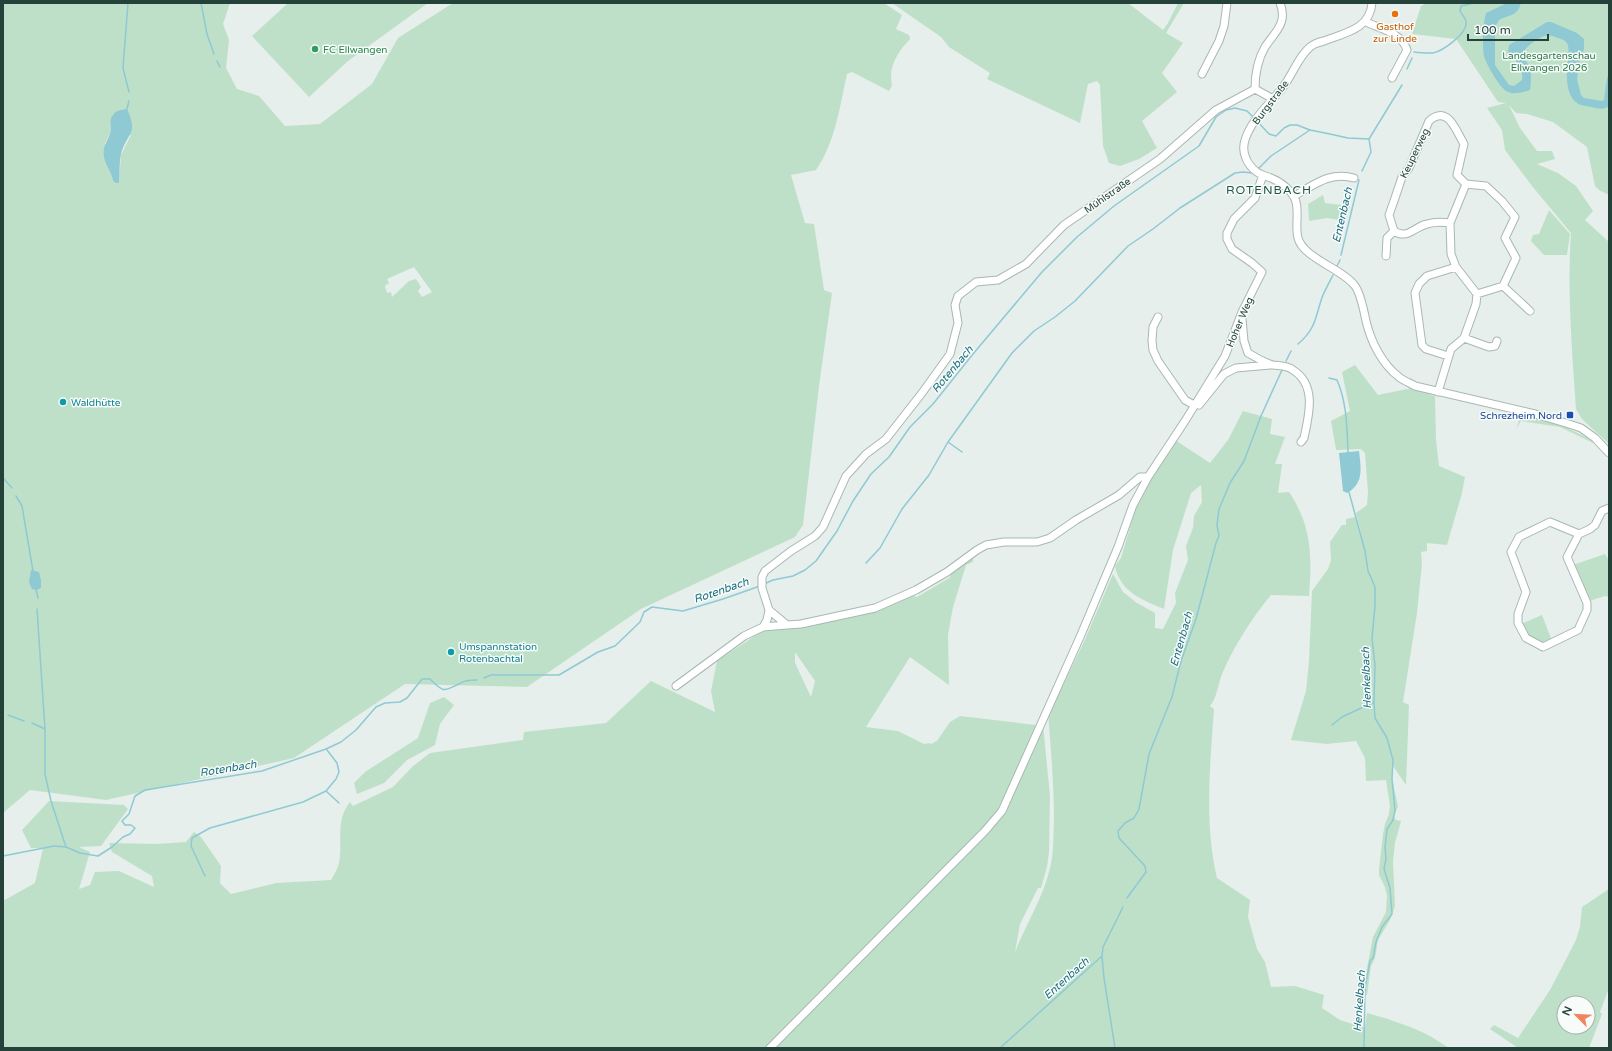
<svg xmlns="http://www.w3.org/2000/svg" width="1612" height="1051" font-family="'Varela Round',sans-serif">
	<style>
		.green { fill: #bfe0c8; fill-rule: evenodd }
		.water { fill: #8ec9d4 }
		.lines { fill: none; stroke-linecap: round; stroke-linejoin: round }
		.stream { stroke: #8ec9d4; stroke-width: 1.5 }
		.minor-casing { stroke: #a8b8b2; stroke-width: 9 }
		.minor { stroke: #fff; stroke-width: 7 }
		.food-dot { fill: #e8710a; stroke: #f7fbf9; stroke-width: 1.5 }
		.leisure-dot { fill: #2e9e5b; stroke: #f7fbf9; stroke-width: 1.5 }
		.culture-dot { fill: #0f9aa8; stroke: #f7fbf9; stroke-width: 1.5 }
		.transit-dot { fill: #1a4fb4; stroke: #f7fbf9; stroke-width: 1.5 }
		.labels { text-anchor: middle; stroke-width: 3; stroke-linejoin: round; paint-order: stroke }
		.food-label { font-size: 10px; fill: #c56008; stroke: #f7fbf9 }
		.leisure-label { font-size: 10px; fill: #27864d; stroke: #f7fbf9; text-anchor: start }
		.park-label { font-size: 10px; fill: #2d7a4b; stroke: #f7fbf9 }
		.street-label { font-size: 10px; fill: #24423a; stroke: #f7fbf9 }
		.culture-label { font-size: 10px; fill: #0d838f; stroke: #f7fbf9; text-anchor: start }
		.transit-label { font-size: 10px; fill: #164399; stroke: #f7fbf9; text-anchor: end }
		.water-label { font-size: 11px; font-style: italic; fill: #1c6f80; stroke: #f7fbf9 }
		.quarter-label { font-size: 12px; letter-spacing: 1px; fill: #1f5548; stroke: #f7fbf9 }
	</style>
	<rect width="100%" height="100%" fill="#e6efeb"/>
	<path class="green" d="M3 3H230L223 24 229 40 226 68 237 89 259 96 285 126 320 124 372 84 398 38 453 3H884L902 15 896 29 909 35 910 39C897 53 888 67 892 86L889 91 852 72 847 74C840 106 835 143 816 170L791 175 805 223 814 224 824 290 832 293 819 386 803 525 795 537 641 609 527 687 405 684 294 758 106 800 30 790 3 813ZM111 131 131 135 121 155 119 183H116L113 181 112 173 108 168 105 143ZM414 267 432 292 422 297 418 291 421 287 416 279 409 281 392 297 391 292 387 293 385 286 389 283 387 279Z
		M288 3H428L348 61 309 97 252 36Z
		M892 3H1128L1163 30 1168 23 1178 3H1184L1166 33 1183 43 1162 73 1177 92 1142 121 1157 148 1139 159 1120 166 1109 163 1103 146 1100 85 1097 81 1088 84 1080 123 987 79 990 73 949 47 941 37Z
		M1427 3H1609V195L1599 190 1595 186 1587 147 1553 122 1527 114 1516 113 1509 105 1520 128 1537 151H1552L1555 159 1537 164 1558 173 1576 186 1593 211 1585 220 1609 242V444L1582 419 1576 409C1572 350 1567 292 1571 233L1532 186 1505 150 1502 130 1487 108 1506 103 1498 102 1456 39 1412 34 1421 6Z
		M1323 195 1325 203 1350 206 1346 221 1327 218 1309 221 1308 204Z
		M1549 210 1570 234 1567 255H1544L1531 241 1533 235 1539 234Z
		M1355 365 1378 395 1412 388 1435 396 1436 440 1439 466 1465 477 1462 493 1447 545 1427 543V551L1421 552 1422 564 1417 613 1403 702 1409 705 1406 785 1393 766 1392 779 1398 806 1394 817 1396 820 1401 821 1395 843 1393 861 1395 906 1390 920 1378 940 1375 958 1371 966 1367 995 1362 994 1373 937 1386 912 1387 896 1385 887 1379 875V869L1383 834 1385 824 1389 814 1390 806 1386 780 1366 781 1365 758 1356 741 1327 744 1291 740 1306 691 1309 661 1312 591 1328 569 1331 560 1330 542 1342 525H1346V519L1355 517 1362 537 1356 513 1367 505 1368 492 1365 453 1361 449 1336 450 1331 421 1350 411 1342 372Z
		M1243 411 1272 419 1270 434 1285 437 1275 464H1282L1278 493 1289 492C1312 526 1312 557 1309 596L1271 595C1252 618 1234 646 1222 674 1218 684 1217 698 1210 706L1214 709C1210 767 1204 821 1217 878L1250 900 1248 917 1257 949 1265 962 1271 987 1295 986 1324 995 1322 1008 1340 1020 1365 1028 1367 1013C1396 1021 1424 1030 1449 1048H3V901L35 883 43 848H31L22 830 49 801 124 805 128 809 101 846 79 847 90 852 79 889 90 885 95 872 119 871 154 887 152 876 112 852 109 843 156 844 186 842 194 832 201 837 221 866 220 883 231 894 276 883 331 880C334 875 338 868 339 863 343 841 335 821 350 802L353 806 393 787 412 767 430 753 523 740 524 732 606 723 651 681 715 712 711 691 717 661 762 631 776 628H787L912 595 917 597 949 578 951 575V570L973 555V562L966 565 953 607 948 635 949 685 910 657 866 727 898 731 924 744 929 743 931 744 937 741 950 722 960 716 1036 725 1016 773 995 816 994 824 1043 725 1050 796 1049 852 1047 867 1041 888H1038L1020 924 1015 952C1026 924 1043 898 1050 868 1054 853 1053 837 1054 822 1054 786 1051 749 1048 713L1054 703 1083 644 1113 574 1123 592 1137 603 1155 613V628L1163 629 1176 603 1175 593 1188 560 1186 546 1193 528 1194 516 1202 502 1201 485 1191 493 1173 550 1164 609C1143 600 1120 592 1115 566L1121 558 1135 511 1150 482 1148 480 1175 440 1210 463 1228 440ZM795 652 815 681 811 697 795 663Z
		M1521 415C1547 422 1574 427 1595 444L1560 427 1521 421 1516 429Z
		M1605 554 1609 561V597L1605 596 1589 601 1573 565Z
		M1542 615 1552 641 1544 645 1527 637 1521 624Z
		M444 697 454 705 440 724 435 745 407 760 384 783 357 794 354 783 365 772 418 738 430 703Z
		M1609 889V988L1600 1012 1602 1014 1589 1048H1518L1490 1029 1494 1025 1518 1038 1550 990 1576 940 1580 927 1582 907ZM1564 1003H1588V1027H1564Z"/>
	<path class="water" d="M1507 3H1521C1517 17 1510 14 1499 20L1495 27V65L1509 85 1514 86 1522 80C1524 69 1516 60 1508 52L1509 45 1547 22H1551L1577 33 1584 39V49L1579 63 1577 79 1581 95 1584 98 1602 101 1604 100 1607 78 1609 73V106C1604 110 1598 109 1592 107 1587 106 1581 106 1577 103 1565 95 1566 72 1568 60 1568 54 1570 46 1566 42 1563 39 1558 38 1555 37 1549 35 1545 35 1540 38 1535 41 1526 46 1524 52 1523 58 1527 61 1529 66 1532 74 1531 82 1530 90 1524 92 1514 95 1508 92 1501 90 1486 64 1484 56 1482 47 1483 23 1486 13Z
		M127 109C139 135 127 132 121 154 119 163 120 174 119 183H116L113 181C112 172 106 167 104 157 102 145 109 140 111 130 111 125 109 119 113 115 116 110 122 110 127 109Z
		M1359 451C1361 469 1364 483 1347 493L1343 491 1339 453Z
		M31 570 39 572 41 580V588L36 590 32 589 29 582Z"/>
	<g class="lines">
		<path class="stream" d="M128 3 123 68 129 92
			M201 3 207 34 214 54
			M1414 52C1420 53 1427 53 1433 53 1443 51 1468 33 1466 22 1466 18 1462 15 1460 11L1461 6 1474 3
			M217 61 220 67
			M1407 69 1412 58
			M127 109 129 101
			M1257 121 1269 134 1276 136 1284 128 1290 125H1297L1310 130 1330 134 1348 138 1369 139 1402 85
			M1257 170 1271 156 1310 130
			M1362 171 1371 152 1369 139
			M1341 255 1359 180
			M1337 266 1340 260
			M1298 344C1317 328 1315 316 1323 295 1326 288 1330 281 1333 275
			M1286 361 1291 351
			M1329 378 1337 380C1347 403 1347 428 1348 452
			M948 442 962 452
			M3 478 12 488
			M1349 492 1365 551 1368 571 1375 587V606L1372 638 1375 665 1374 702 1375 718 1387 738 1393 760 1392 779 1395 810 1393 820 1387 829 1385 847 1386 859 1384 869 1390 888 1392 914 1382 927 1376 942 1373 958 1370 961 1368 972 1365 987 1364 1048
			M16 496 22 506 33 571
			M866 563 880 548 902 509 929 475 948 442 1012 353 1034 331 1055 317 1075 301 1128 246 1153 229 1180 208 1235 173 1243 172 1252 173 1254 172
			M764 584 773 580 793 576 805 570 816 561 837 531 853 501 871 474 889 457 910 427 933 404 973 354 1042 272 1077 237 1114 206 1199 146 1216 117 1226 110 1235 108 1247 111 1254 118
			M36 589 38 598
			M37 609 45 729V774L51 801 66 847
			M484 678 491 675H559L598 652 615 646 640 622 644 612 652 607 683 611 723 599 760 586
			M8 715 24 721
			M32 723 45 729
			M1332 725 1342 717 1374 702
			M326 791 339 803
			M3 856 54 846 66 847 80 853 98 856 112 847 123 837 130 834 135 828 131 825H125L122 821 129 814 135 796 145 790 262 771 326 749 341 742 356 730 376 707 385 703 400 702 407 698 422 679H430C445 694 444 691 461 683 465 680 472 680 477 680
			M205 876 191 846 192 838 210 828 303 802 326 791 336 779 339 772 337 763 327 750
			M1127 898 1146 872 1145 866 1119 838 1118 831 1125 823 1134 818 1139 809 1149 754 1172 697 1181 661 1196 619 1216 543 1219 536 1217 525 1219 509 1230 483 1244 461 1261 416 1282 370
			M1102 957 1104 978 1115 1048
			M1000 1048 1102 956 1103 947 1123 907"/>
		<g class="minor-casing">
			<path id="minor" d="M1372 3C1370 29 1345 33 1324 41 1319 42 1314 44 1310 47 1298 57 1293 74 1283 87 1270 104 1252 118 1245 140 1241 152 1247 165 1257 172 1261 175 1266 176 1271 178 1281 182 1293 191 1296 202 1299 214 1295 227 1298 238 1303 258 1343 269 1355 286 1361 294 1364 312 1366 321 1371 342 1382 364 1399 377 1404 381 1410 383 1415 386L1535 414 1569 424 1581 428 1595 438 1609 453
				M1366 22C1381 29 1402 33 1407 50L1392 78
				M1202 74 1219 41 1224 26 1227 3
				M1255 89C1255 75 1258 59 1265 47 1275 32 1288 23 1280 3
				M1255 89 1273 99
				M1466 184 1486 186 1502 201 1515 217 1505 238 1516 258 1503 286 1477 294
				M1294 196C1314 185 1330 171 1354 178
				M1450 223C1442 222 1434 222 1427 224 1414 227 1407 240 1394 231L1389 215 1395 198 1402 177 1409 168 1429 121C1448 104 1456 131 1464 144L1457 175 1466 184
				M1386 256 1387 238 1394 231
				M1503 286 1530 311
				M1158 317 1153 327 1152 341 1153 350 1158 361 1185 400 1194 405
				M1242 319 1244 341 1248 353C1256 357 1264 363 1273 365 1280 366 1287 365 1293 370 1317 385 1309 415 1304 438L1301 442
				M1464 338 1489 347 1495 346 1497 341
				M1448 356 1426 349 1422 345 1415 293 1419 284 1427 276 1456 267
				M1438 392 1451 349 1464 338 1476 304 1477 294 1456 267 1451 254 1450 223 1466 184
				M1199 405 1224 374 1236 368 1270 365
				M1579 534 1550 522 1519 537 1511 552 1526 592 1518 614V623L1526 638 1543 647 1578 630 1587 610V603L1567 557 1579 534 1590 529 1595 525 1602 511 1609 508
				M769 610 787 625 801 624 875 608 916 590 947 572 977 550 986 545 1004 542H1037L1050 538 1076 520 1119 495 1140 477H1148
				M763 627 787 625
				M676 686 744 636 763 627 767 620 769 610 762 588V577L765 571 791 551 815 536 823 527 846 476 866 454 886 439 922 393 950 354 958 323 955 305 958 296 976 282 998 280 1026 264 1064 225 1160 159 1216 110 1255 89
				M770 1048 985 831 1002 811 1080 637 1118 547 1133 505 1148 477 1185 421 1225 356 1242 312 1262 272 1252 263 1232 249 1227 239V233L1234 219 1255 198 1263 175"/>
		</g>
		<use href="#minor" class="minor"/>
	</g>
	<circle class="food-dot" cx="1395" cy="14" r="4"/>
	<circle class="leisure-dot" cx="315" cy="49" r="4"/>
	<g class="culture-dot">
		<circle cx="63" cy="402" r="4"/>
		<circle cx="451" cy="652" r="4"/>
	</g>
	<rect class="transit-dot" x="1566" y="411" width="8" height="8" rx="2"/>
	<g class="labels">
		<g class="food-label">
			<text x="1395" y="30">Gasthof<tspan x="1395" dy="12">zur Linde</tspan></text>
		</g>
		<g class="leisure-label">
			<text x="323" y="53">FC Ellwangen</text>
		</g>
		<g class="park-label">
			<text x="1549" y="59">Landesgartenschau<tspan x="1549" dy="12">Ellwangen 2026</tspan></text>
		</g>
		<g class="street-label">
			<text transform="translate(1270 102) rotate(-53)" y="4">Burgstraße</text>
			<text transform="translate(1414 153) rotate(-64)" y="4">Keuperweg</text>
			<text transform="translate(1107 195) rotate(-35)" y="4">Mühlstraße</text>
			<text transform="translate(1239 322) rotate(-67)" y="4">Hoher Weg</text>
		</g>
		<g class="culture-label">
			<text x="71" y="406">Waldhütte</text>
			<text x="459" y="650">Umspannstation<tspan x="459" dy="12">Rotenbachtal</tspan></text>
		</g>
		<g class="transit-label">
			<text x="1562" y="419">Schrezheim Nord</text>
		</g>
		<g class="water-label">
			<text transform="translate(1342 215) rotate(-77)" y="4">Entenbach</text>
			<text transform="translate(952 369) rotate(-50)" y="4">Rotenbach</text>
			<text transform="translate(721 590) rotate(-19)" y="4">Rotenbach</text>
			<text transform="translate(1181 639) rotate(-74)" y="4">Entenbach</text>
			<text transform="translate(1366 678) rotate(-92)" y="4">Henkelbach</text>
			<text transform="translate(228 768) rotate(-9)" y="4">Rotenbach</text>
			<text transform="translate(1066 978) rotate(-42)" y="4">Entenbach</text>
			<text transform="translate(1359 1001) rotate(-86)" y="4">Henkelbach</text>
		</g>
		<g class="quarter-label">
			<text x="1269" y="194">ROTENBACH</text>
		</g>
	</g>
	<rect width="1612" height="1051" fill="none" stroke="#24423a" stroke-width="8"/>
	<g transform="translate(1576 1015) rotate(294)"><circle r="19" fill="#f7fbf9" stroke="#a3b1ad"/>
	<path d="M0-3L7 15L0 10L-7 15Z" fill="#f4845f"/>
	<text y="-6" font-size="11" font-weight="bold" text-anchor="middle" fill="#24423a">N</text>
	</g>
	<path d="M1468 34v6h80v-6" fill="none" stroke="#24423a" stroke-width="2"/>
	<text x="1474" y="34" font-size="12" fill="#24423a" stroke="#f7fbf9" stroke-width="3" paint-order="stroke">100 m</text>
</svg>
